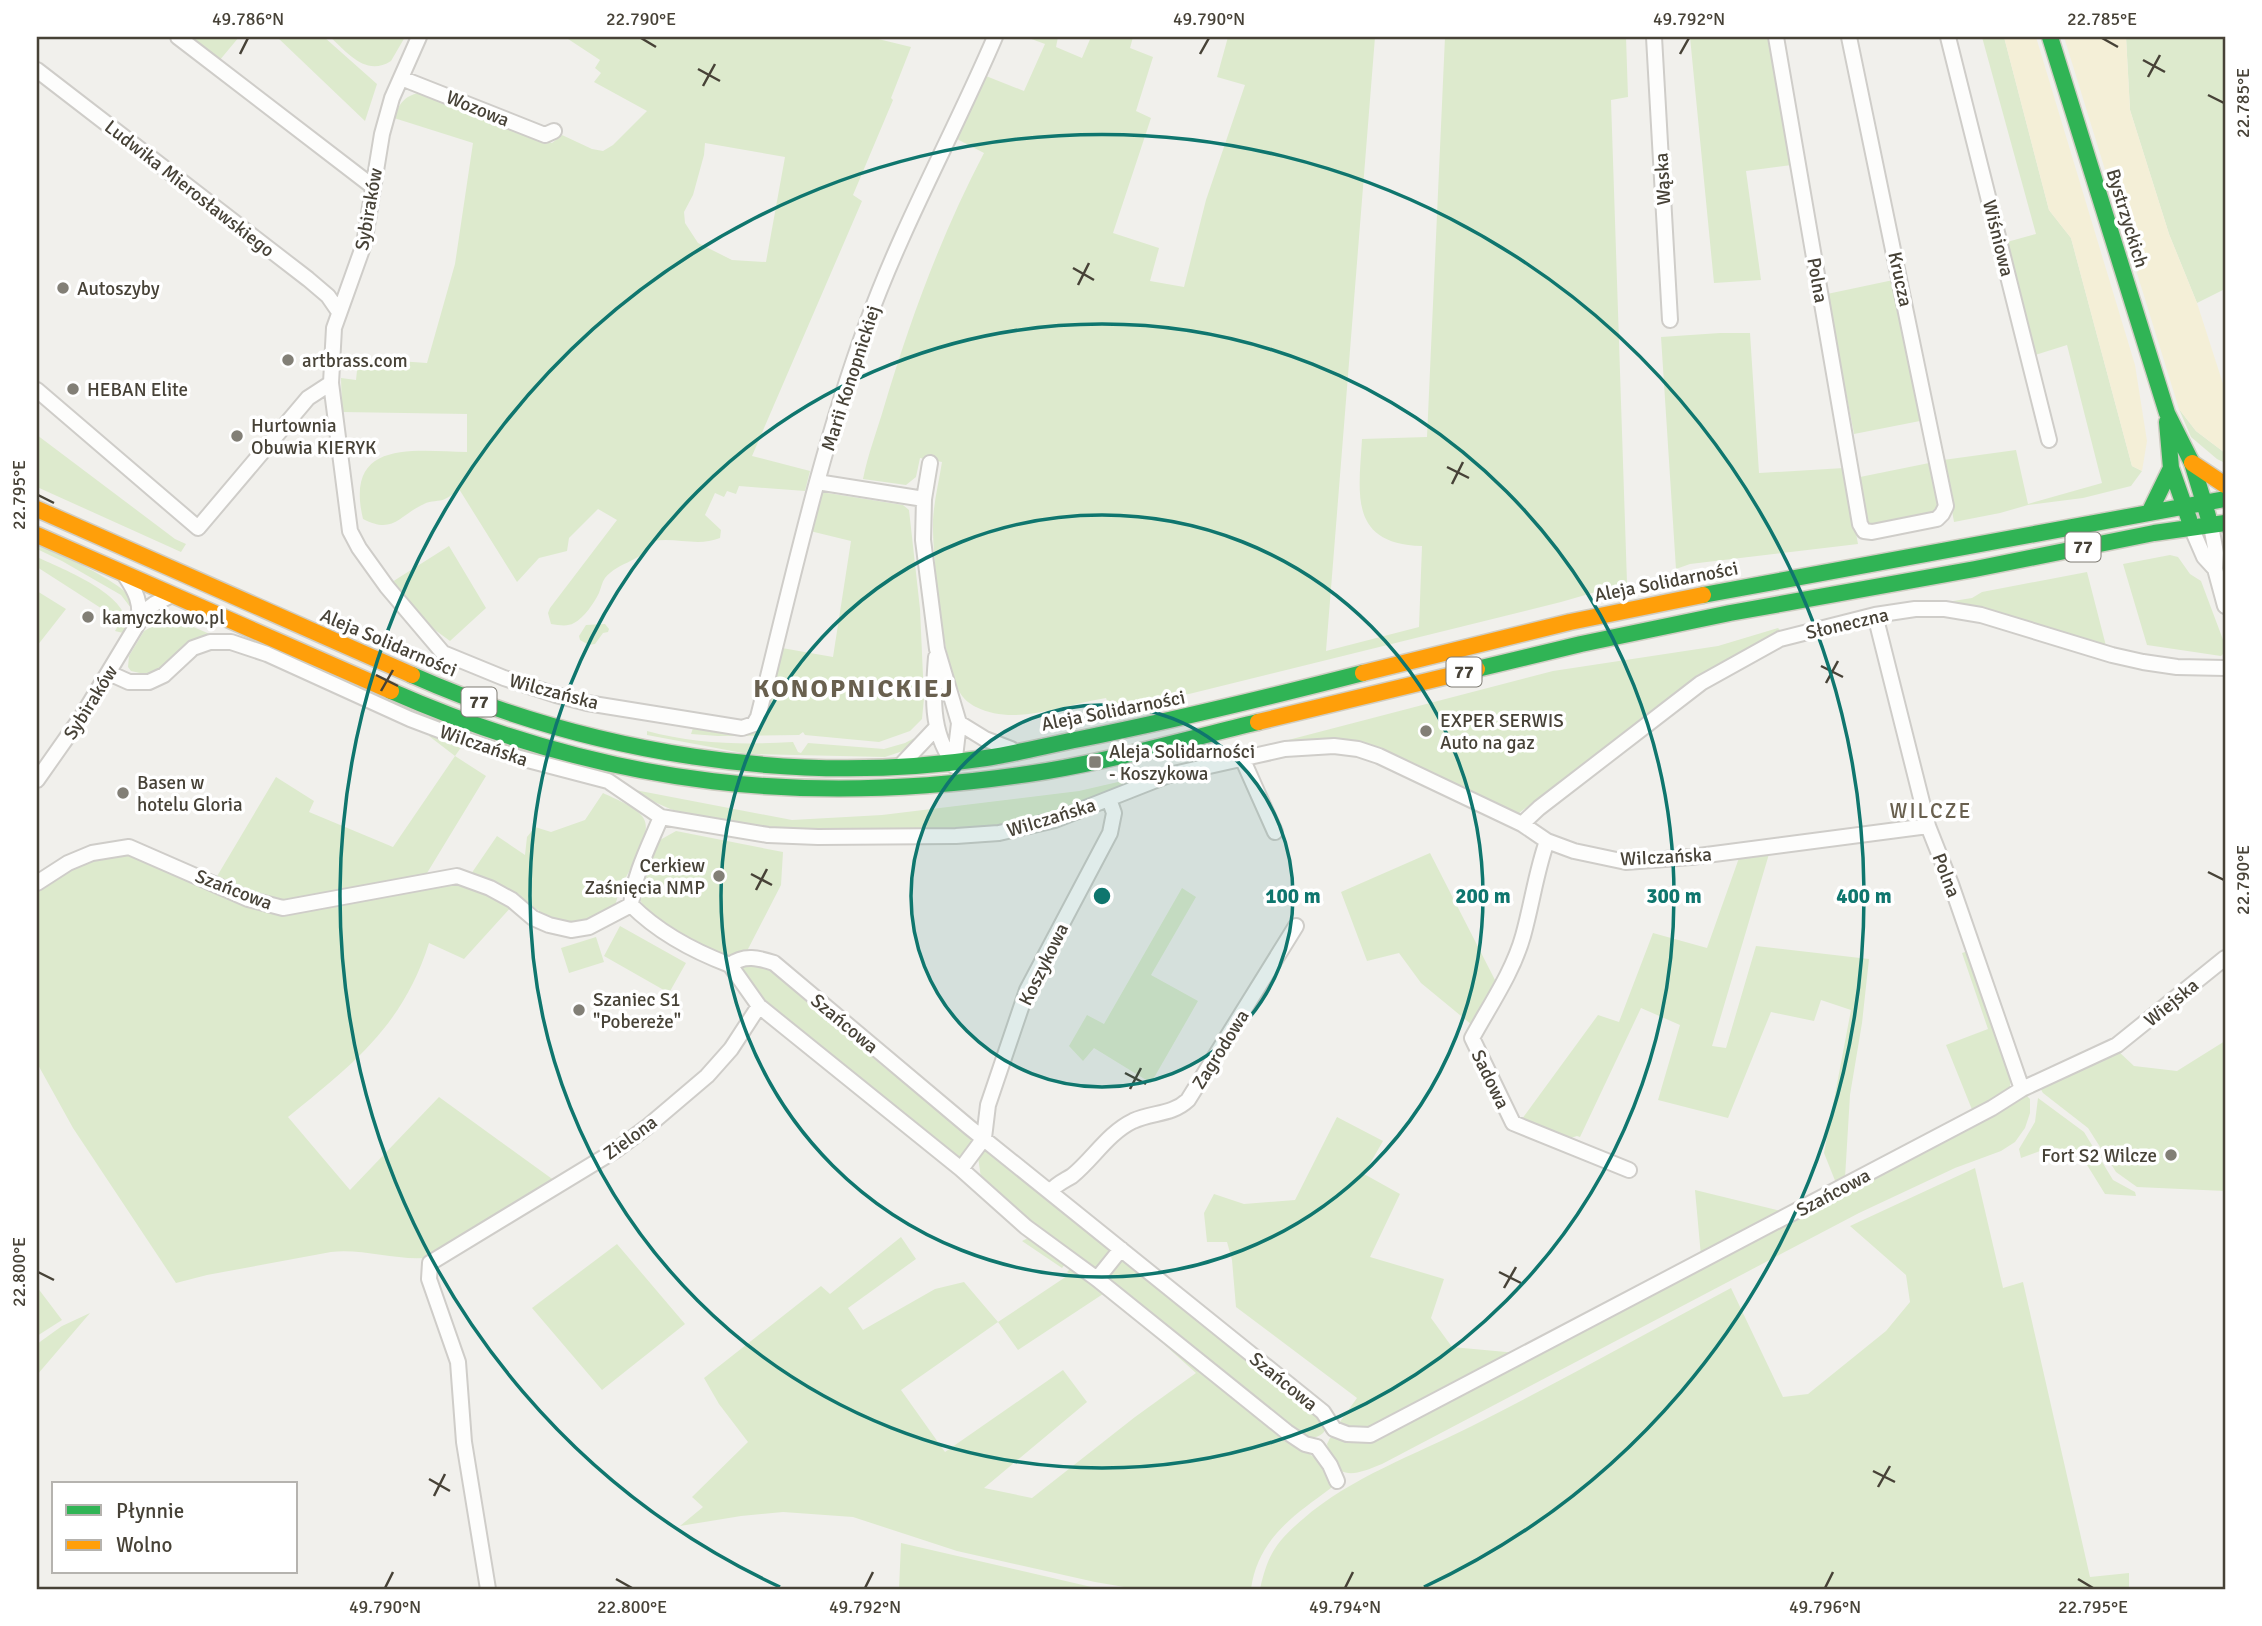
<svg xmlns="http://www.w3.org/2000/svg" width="2262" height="1626" font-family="Signika,sans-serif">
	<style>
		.green { fill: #ddeacd; fill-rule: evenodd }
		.sand { fill: #f4efd7 }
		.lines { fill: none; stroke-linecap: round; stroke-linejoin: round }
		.street-casing { stroke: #cfcdc9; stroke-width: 18 }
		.fast-casing { stroke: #d0cdc3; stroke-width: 19 }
		.slow-casing { stroke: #d0cdc3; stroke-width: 19 }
		.street { stroke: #fdfdfc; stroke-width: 14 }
		.fast { stroke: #30b455; stroke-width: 16 }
		.slow { stroke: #ff9f0a; stroke-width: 16 }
		.ticks { fill: none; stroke: #474237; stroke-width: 2.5 }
		.ring { fill: none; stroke: #0f766e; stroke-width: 3.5 }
		.poi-dot { fill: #827f76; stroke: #fff; stroke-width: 2.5 }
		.labels { text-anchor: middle; stroke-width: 7; stroke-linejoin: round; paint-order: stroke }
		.shield { fill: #fff; stroke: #7e7b73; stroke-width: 2 }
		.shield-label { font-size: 18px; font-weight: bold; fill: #474237 }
		.street-label { font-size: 19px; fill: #474237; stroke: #fff }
		.poi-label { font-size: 19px; fill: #474237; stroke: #fff; text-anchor: start }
		.neighbourhood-label { font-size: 21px; letter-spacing: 2px; fill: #69604f; stroke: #fff }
		.district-label { font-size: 26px; font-weight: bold; letter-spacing: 2px; fill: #69604f; stroke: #fff }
		.centre { fill: #0f766e; stroke: #fff; stroke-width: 3.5 }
		.ring-label { font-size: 21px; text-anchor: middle; font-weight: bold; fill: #0f766e; stroke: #fff; stroke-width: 7; stroke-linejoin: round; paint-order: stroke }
		.neatline { fill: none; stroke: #474237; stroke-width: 2.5 }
		.ticks-label { font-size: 18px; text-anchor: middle; fill: #474237 }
	</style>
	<rect width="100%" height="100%" fill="#f1f0ec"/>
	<path class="green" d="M187 37H239L219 61Z
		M277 37H324L377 84 365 121Z
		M330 37H405L391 61C366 77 348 53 330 37Z
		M565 37H870L911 47 891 98 893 100 853 195 862 201 752 456 810 471 805 491 739 486 736 494 727 491 724 497 715 493 705 515 721 530 720 538C698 547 676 537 653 541 643 562 619 561 605 578 602 582 601 588 599 593 594 603 584 618 574 623 567 627 559 625 551 624L548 613 550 608 617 520 598 509 569 538 567 551 539 558 517 582 459 489C455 492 450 497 445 499 439 502 431 500 424 504 399 515 394 535 363 519 344 439 413 451 467 452V414L342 412 341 378 356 380 358 361 382 364 384 360 427 363 455 264 473 143 394 118C399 104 404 96 419 93L552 143 562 135 592 149 603 151 613 145 647 111 594 82 601 73 595 68 600 60ZM705 143 785 157 766 262 732 260 698 243 685 223 684 212 693 195 704 155Z
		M1026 37H1058L1056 47 1082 58 1091 37H1133L1130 48 1153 57 1136 111 1151 118 1113 233 1159 248 1150 281 1184 287 1206 200 1245 85 1217 77 1228 37H1375L1326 651 1419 627 1422 546C1348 544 1359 493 1362 439L1427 437 1445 37H1626L1628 97 1611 100 1627 583 1561 602 1189 694 1109 706 1106 698C1065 704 1016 727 976 707 972 705 966 701 963 697 943 672 932 554 933 520 934 501 939 481 942 462L920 458 916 477 906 485 863 479C868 454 877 431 884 407 910 320 942 233 984 153L955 138 986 76 1024 91 1045 44Z
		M1690 37H1771L1792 165 1746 171 1761 280 1714 283Z
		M1982 37H2004L2049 210 2071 238 2132 466 2142 471 2131 486 2083 498 2028 505 2000 513 1954 522 1943 460 2016 450 2028 504 2102 483 2067 345 2032 356 2007 242 2036 234Z
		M2126 37H2224L2225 39V289L2197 303 2169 234 2130 110Z
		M1898 279 1925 420 1854 434 1827 294Z
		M1720 333H1750L1759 473 1844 468 1858 544 1690 564 1676 569 1661 337Z
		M2179 409 2196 431 2225 453V463L2217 459 2191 437Z
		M37 435 175 539 186 544 181 552 37 487Z
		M1934 462 1940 503 1934 515 1870 526 1867 523 1860 477Z
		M821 492 903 505 909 510 920 609 924 698 922 719 910 731 879 742 805 735 803 732 799 735 718 736 691 734 694 725 740 731 767 714 782 648 833 657 851 541 810 531Z
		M37 543C55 552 119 581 129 596 132 600 133 606 134 612L121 595 62 561 37 549Z
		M449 546 486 608 450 641 431 627 392 582Z
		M2170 555 2178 557 2190 574 2201 581 2225 645V652L2221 656 2147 645 2123 564Z
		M37 557C60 568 142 599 123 633L115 631 121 621 37 567Z
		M2087 572 2106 646 1986 609 1947 602 1972 598 1982 592Z
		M37 591 66 609 37 646Z
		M168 618 175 619 212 635 188 643 158 670 140 677V673L131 671 128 667 129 656 144 631Z
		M605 624 609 629 608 632 603 633 595 644 589 645 580 640 579 636 586 625Z
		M1778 628 1783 633 1733 657 1702 677 1519 813 1510 814 1382 748C1360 742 1336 736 1312 739 1289 741 1265 748 1242 752L1553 671 1718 646Z
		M647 731C695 744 744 745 793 742L798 752 801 753 808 743 884 749 905 743 922 734 906 750 885 757 748 754 647 735Z
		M430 735 462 746 455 756 486 776 424 878 344 894 277 902 216 878 276 777 314 801 309 812 393 847 455 756 429 736Z
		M1134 775 1135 779C1098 796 1061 813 1021 822 977 831 932 829 888 830 813 830 698 836 635 790L792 820 882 815 1079 791 1118 782Z
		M603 793C615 799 638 807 644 819 653 836 627 873 620 889 617 896 617 903 613 909L581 925 551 919 501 885 471 874 497 836 525 855 527 837 535 827 551 832 585 820Z
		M676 831 783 852 781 885 747 951 727 956 682 939 651 917 638 897 640 883 660 840Z
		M129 850 261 907 458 880 513 905 464 959 429 943C403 1026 352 1065 288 1117L350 1190 439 1097 555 1181 439 1256C404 1264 367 1248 331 1252L207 1275 176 1283 73 1128 37 1063V889L104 853Z
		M1430 853 1495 980 1472 1025 1421 983 1399 953 1367 961 1341 892Z
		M1769 854 1712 1046 1726 1048 1756 946 1869 959 1862 1023 1850 1095 1845 1178 1836 1183 1824 1153 1851 1010 1821 1000 1814 1021 1771 1012 1728 1118 1658 1100 1680 1025 1641 1008 1580 1137 1577 1136 1564 1140 1519 1123 1598 1015 1619 1022 1653 933 1707 948 1739 858Z
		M1182 888 1196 897 1151 975 1198 1001 1151 1083 1094 1048 1083 1061 1069 1046 1087 1015 1104 1024Z
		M620 926 686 963 669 993 604 956Z
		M596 937 604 962 569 973 561 948Z
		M1968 951 2011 1078 2009 1093 1973 1112 1946 1045 1988 1029 1962 953Z
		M746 963H763L886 1069 904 1079 976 1141C970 1151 966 1157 954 1157L772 1010 741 975 742 968Z
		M2225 1041V1191L2137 1187 2116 1172 2088 1128 2043 1093 2040 1088 2118 1051 2134 1066 2177 1071Z
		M2026 1095 2030 1099V1113L2025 1128 2015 1142 2001 1151 1955 1168 1859 1213 1382 1464C1353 1476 1335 1482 1327 1444L1330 1438 1338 1435 1358 1440Z
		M2038 1098 2084 1132 2113 1180 2135 1192 2136 1196 2105 1194 2079 1152 2051 1147 2021 1158 2019 1149 2035 1122Z
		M1337 1117 1383 1141 1364 1174 1400 1194 1370 1257 1444 1279 1431 1318 1452 1347 1517 1353 1372 1430 1344 1427 1339 1423 1357 1398 1236 1307 1232 1260 1227 1242H1207L1204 1213 1214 1194 1244 1204 1295 1200Z
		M985 1148 1110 1248 1109 1260 1094 1271 1038 1232 981 1178 978 1157Z
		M1975 1168 2003 1288 2023 1282 2090 1577 2129 1573V1589H1260C1268 1554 1276 1542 1303 1519 1351 1477 1415 1455 1472 1426 1559 1382 1645 1334 1731 1288L1783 1397 1808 1394 1886 1331 1910 1302 1906 1275 1850 1226Z
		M1695 1190 1781 1211 1701 1256Z
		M901 1237 916 1259 848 1308 863 1330 935 1289 964 1282 998 1322 1070 1274 1067 1272 1072 1267 1325 1466 1331 1478V1488C1293 1516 1258 1539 1251 1589H1136L1095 1582 957 1551 853 1517 783 1512 741 1516 680 1526 703 1507 692 1497 748 1442 719 1404 704 1378 821 1286 830 1294ZM1103 1294 1147 1329 1196 1373 1135 1417 1032 1498 984 1488 1087 1402 1063 1370 945 1452 901 1390 998 1322 1018 1350Z
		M1030 1237 1066 1263 1062 1268 1022 1241Z
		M617 1244 685 1324 602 1390 532 1308Z
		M1120 1255 1308 1403 1327 1426C1323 1438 1314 1438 1302 1438L1107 1279Z
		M37 1287 62 1320 37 1336Z
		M90 1313 37 1375V1344L62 1326Z
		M901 1543 1100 1589H899Z"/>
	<path class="sand" d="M2004 37H2036L2135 365 2147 441 2142 471 2132 466 2071 238 2049 210Z
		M2064 37H2126L2130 110 2169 234 2197 303 2225 390V453L2196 431 2179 409Z"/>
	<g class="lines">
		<g class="street-casing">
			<path id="street" d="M178 37 372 186
				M1654 37 1670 320
				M1776 37 1860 524 1864 531 1872 532 1937 519 1942 514 1946 506 1849 37
				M1948 37 2049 440
				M37 70 308 279 328 296 339 312
				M401 78 545 135 554 131
				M331 383 334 328 364 244 382 134 392 98 419 37
				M37 390 198 528 308 398 331 383 350 531 359 548 387 587 443 653 504 678 556 695 587 703 742 728 754 724 758 717C791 585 820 451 867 323 903 224 954 133 995 37
				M817 482 924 499 923 540 937 649 959 723 954 766
				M924 499 930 463
				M2211 526 2216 553 2215 569 2225 606
				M2191 527 2204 557 2215 569
				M126 577C136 592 141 603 139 620
				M1875 615 1928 826 1951 884 2022 1089
				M936 657C933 693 930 732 953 762
				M109 673 129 682H149L164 675 193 648 210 642H231L267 654 410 719 447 733 520 758 608 781 661 817 768 835 818 837 956 836 999 833 1055 820 1169 775 1285 749 1334 746 1358 749 1379 756 1522 824 1547 841 1574 851 1626 862 1691 857 1928 826
				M959 723 985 739 1011 749
				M1242 758 1275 832
				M901 765 936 728
				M37 780 82 716 146 610 154 604 172 595
				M661 817C649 846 634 874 631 905 659 933 693 951 730 965
				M1522 824 1539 808 1701 683 1780 639 1875 615 1915 609H1945L1981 615 2112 655 2143 662 2177 667 2225 668
				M1547 841C1536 872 1532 904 1523 936 1513 972 1490 1005 1472 1038L1513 1123 1629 1170
				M37 883 68 863 92 853 129 847 248 899 283 908 457 876 490 888 512 900 533 918 549 925 571 930 589 927 631 905
				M730 965C744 954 759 958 774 963L969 1127 1323 1412 1334 1429 1347 1434 1370 1435 1992 1108 2022 1089 2117 1045 2225 958
				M730 965 759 1006 961 1169 1026 1227 1097 1279 1287 1432 1305 1444 1317 1447
				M961 1169 984 1138 988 1105 1027 990 1110 833 1114 813 1109 799
				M1050 1192C1056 1184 1064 1181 1072 1176 1093 1159 1108 1133 1133 1121 1153 1112 1172 1115 1188 1100L1296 926
				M1097 1279 1121 1249
				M1317 1447 1330 1465 1337 1481
				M488 1589 464 1442 458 1362 429 1279 430 1263 616 1150 647 1127 707 1076 731 1049 759 1006"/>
		</g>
		<g class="fast-casing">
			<path id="fast" d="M2050 37 2167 413 2192 463 2208 516
				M2167 422 2171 468 2189 519
				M2150 511 2171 468
				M1703 595 2225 499
				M1477 669 1581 644 1730 613 1975 569 2154 533 2225 523
				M412 675C588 753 796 787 986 758 1018 753 1049 745 1080 739 1175 720 1269 697 1363 673
				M391 691C609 787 813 809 1047 771 1118 759 1188 739 1258 722"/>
		</g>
		<g class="slow-casing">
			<path id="slow" d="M2192 463 2225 485
				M37 509 412 675
				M37 535 391 691
				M1363 673 1570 622 1703 595
				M1258 722 1477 669"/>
		</g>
		<use href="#street" class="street"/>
		<use href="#fast" class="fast"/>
		<use href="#slow" class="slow"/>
	</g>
	<path class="ticks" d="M641 38 656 47M2102 38 2118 47M240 54 248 38M1200 54 1209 38M1680 54 1689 38M2143 60 2165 72M698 69 720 81M2148 77 2160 55M703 86 715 64M2208 95 2224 103M1073 268 1094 280M1078 285 1089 263M1447 467 1469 478M1452 484 1463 462M38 495 54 503M1821 666 1843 677M376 675 398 686M1826 683 1838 661M381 691 393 670M2208 872 2224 880M751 874 772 885M756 890 767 869M1125 1073 1146 1084M1130 1089 1141 1068M38 1272 54 1280M1499 1272 1521 1283M1504 1288 1516 1267M1873 1471 1895 1482M429 1479 450 1491M1878 1487 1890 1466M434 1496 445 1474M616 1579 632 1588M2078 1579 2093 1588M385 1588 393 1572M865 1588 873 1572M1345 1588 1353 1572M1825 1588 1833 1572"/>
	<circle cx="1102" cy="896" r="191" fill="#0f766e" fill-opacity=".12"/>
	<g class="ring">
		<circle cx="1102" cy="896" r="191"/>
		<circle cx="1102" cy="896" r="381"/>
		<circle cx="1102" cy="896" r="572"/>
		<path d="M780 1587A762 762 0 1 1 1424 1587"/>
	</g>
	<g class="poi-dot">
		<circle cx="63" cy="288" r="7"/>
		<circle cx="288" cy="360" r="7"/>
		<circle cx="73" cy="389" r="7"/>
		<circle cx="237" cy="436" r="7"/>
		<circle cx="88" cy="617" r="7"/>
		<circle cx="1426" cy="731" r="7"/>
		<rect x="1088" y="755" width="14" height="14" rx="3.5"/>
		<circle cx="123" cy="793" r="7"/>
		<circle cx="719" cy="876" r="7"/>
		<circle cx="579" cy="1010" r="7"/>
		<circle cx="2171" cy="1155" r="7"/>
	</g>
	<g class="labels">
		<g class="shield">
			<rect x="2065.5" y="532.5" width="35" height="29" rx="5"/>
			<rect x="1446.5" y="657.5" width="35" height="29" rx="5"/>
			<rect x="461.5" y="687.5" width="35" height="29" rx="5"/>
		</g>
		<g class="shield-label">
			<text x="2083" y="553">77</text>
			<text x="1464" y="678">77</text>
			<text x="479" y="708">77</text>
		</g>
		<g class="street-label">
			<text transform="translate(478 108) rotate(22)" y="7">Wozowa</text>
			<text transform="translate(1662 179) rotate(-93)" y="7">Wąska</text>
			<text transform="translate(190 188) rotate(38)" y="7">Ludwika Mierosławskiego</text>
			<text transform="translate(368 209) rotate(-80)" y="7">Sybiraków</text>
			<text transform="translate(2128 218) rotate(73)" y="7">Bystrzyckich</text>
			<text transform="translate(1999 238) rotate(76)" y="7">Wiśniowa</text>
			<text transform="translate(1901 279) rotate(78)" y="7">Krucza</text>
			<text transform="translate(1818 280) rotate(80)" y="7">Polna</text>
			<text transform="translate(850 378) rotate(-72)" y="7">Marii Konopnickiej</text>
			<text transform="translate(1666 581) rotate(-11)" y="7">Aleja Solidarności</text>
			<text transform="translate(1847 623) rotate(-13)" y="7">Słoneczna</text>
			<text transform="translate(389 642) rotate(23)" y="7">Aleja Solidarności</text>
			<text transform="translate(554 691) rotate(15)" y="7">Wilczańska</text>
			<text transform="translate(90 702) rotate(-58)" y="7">Sybiraków</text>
			<text transform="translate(1113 710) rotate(-11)" y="7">Aleja Solidarności</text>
			<text transform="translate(484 745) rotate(19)" y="7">WiIczańska</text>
			<text transform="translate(1051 817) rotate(-17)" y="7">WiIczańska</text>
			<text transform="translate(1666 856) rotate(-3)" y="7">WiIczańska</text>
			<text transform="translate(1947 875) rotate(69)" y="7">Polna</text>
			<text transform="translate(234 889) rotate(21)" y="7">Szańcowa</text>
			<text transform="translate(1043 964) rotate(-64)" y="7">Koszykowa</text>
			<text transform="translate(2171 1002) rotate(-39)" y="7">Wiejska</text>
			<text transform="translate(845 1023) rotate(40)" y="7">Szańcowa</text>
			<text transform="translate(1220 1049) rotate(-58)" y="7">Zagrodowa</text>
			<text transform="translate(1491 1079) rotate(64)" y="7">Sadowa</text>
			<text transform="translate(630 1137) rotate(-36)" y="7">Zielona</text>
			<text transform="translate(1833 1192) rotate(-28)" y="7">Szańcowa</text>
			<text transform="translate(1284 1381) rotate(39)" y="7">Szańcowa</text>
		</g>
		<g class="poi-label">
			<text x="77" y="295">Autoszyby</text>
			<text x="302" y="367">artbrass.com</text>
			<text x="87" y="396">HEBAN Elite</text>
			<text x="251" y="432">Hurtownia<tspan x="251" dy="22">Obuwia KIERYK</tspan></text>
			<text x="102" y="624">kamyczkowo.pl</text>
			<text x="1440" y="727">EXPER SERWIS<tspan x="1440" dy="22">Auto na gaz</tspan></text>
			<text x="1109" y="758">Aleja Solidarności<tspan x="1109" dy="22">- Koszykowa</tspan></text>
			<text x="137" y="789">Basen w<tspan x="137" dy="22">hotelu Gloria</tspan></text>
			<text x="705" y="872" text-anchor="end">Cerkiew<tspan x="705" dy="22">Zaśnięcia NMP</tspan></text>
			<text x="593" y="1006">Szaniec S1<tspan x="593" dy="22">"Pobereże"</tspan></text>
			<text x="2157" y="1162" text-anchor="end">Fort S2 Wilcze</text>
		</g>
		<g class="neighbourhood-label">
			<text x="1931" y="818">WILCZE</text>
		</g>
		<g class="district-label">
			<text x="854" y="697">KONOPNICKIEJ</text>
		</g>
	</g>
	<circle cx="1102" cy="896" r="10" class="centre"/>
	<g class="ring-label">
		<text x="1293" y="903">100 m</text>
		<text x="1483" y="903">200 m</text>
		<text x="1674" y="903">300 m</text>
		<text x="1864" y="903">400 m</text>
	</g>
	<rect width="2262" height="1626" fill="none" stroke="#ffffff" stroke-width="77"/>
	<rect x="52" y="1482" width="245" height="91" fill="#ffffff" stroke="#b5b3af" stroke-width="2"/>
	<rect x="66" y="1505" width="35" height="10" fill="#30b455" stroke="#b5b3af" stroke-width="2"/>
	<text x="116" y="1518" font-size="21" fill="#474237">Płynnie</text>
	<rect x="66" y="1540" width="35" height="10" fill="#ff9f0a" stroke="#b5b3af" stroke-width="2"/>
	<text x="116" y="1552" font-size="21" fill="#474237">Wolno</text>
	<rect x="38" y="38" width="2186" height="1550" class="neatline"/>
	<g class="ticks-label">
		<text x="248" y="25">49.786°N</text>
		<text x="641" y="25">22.790°E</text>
		<text x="1209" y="25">49.790°N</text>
		<text x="1689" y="25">49.792°N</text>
		<text x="2102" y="25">22.785°E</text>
		<text transform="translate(2243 103) rotate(-90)" y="6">22.785°E</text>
		<text transform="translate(19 495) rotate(-90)" y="6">22.795°E</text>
		<text transform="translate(2243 880) rotate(-90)" y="6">22.790°E</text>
		<text transform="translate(19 1272) rotate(-90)" y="6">22.800°E</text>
		<text x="385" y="1613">49.790°N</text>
		<text x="632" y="1613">22.800°E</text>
		<text x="865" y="1613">49.792°N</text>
		<text x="1345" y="1613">49.794°N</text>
		<text x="1825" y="1613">49.796°N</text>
		<text x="2093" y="1613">22.795°E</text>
	</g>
</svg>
